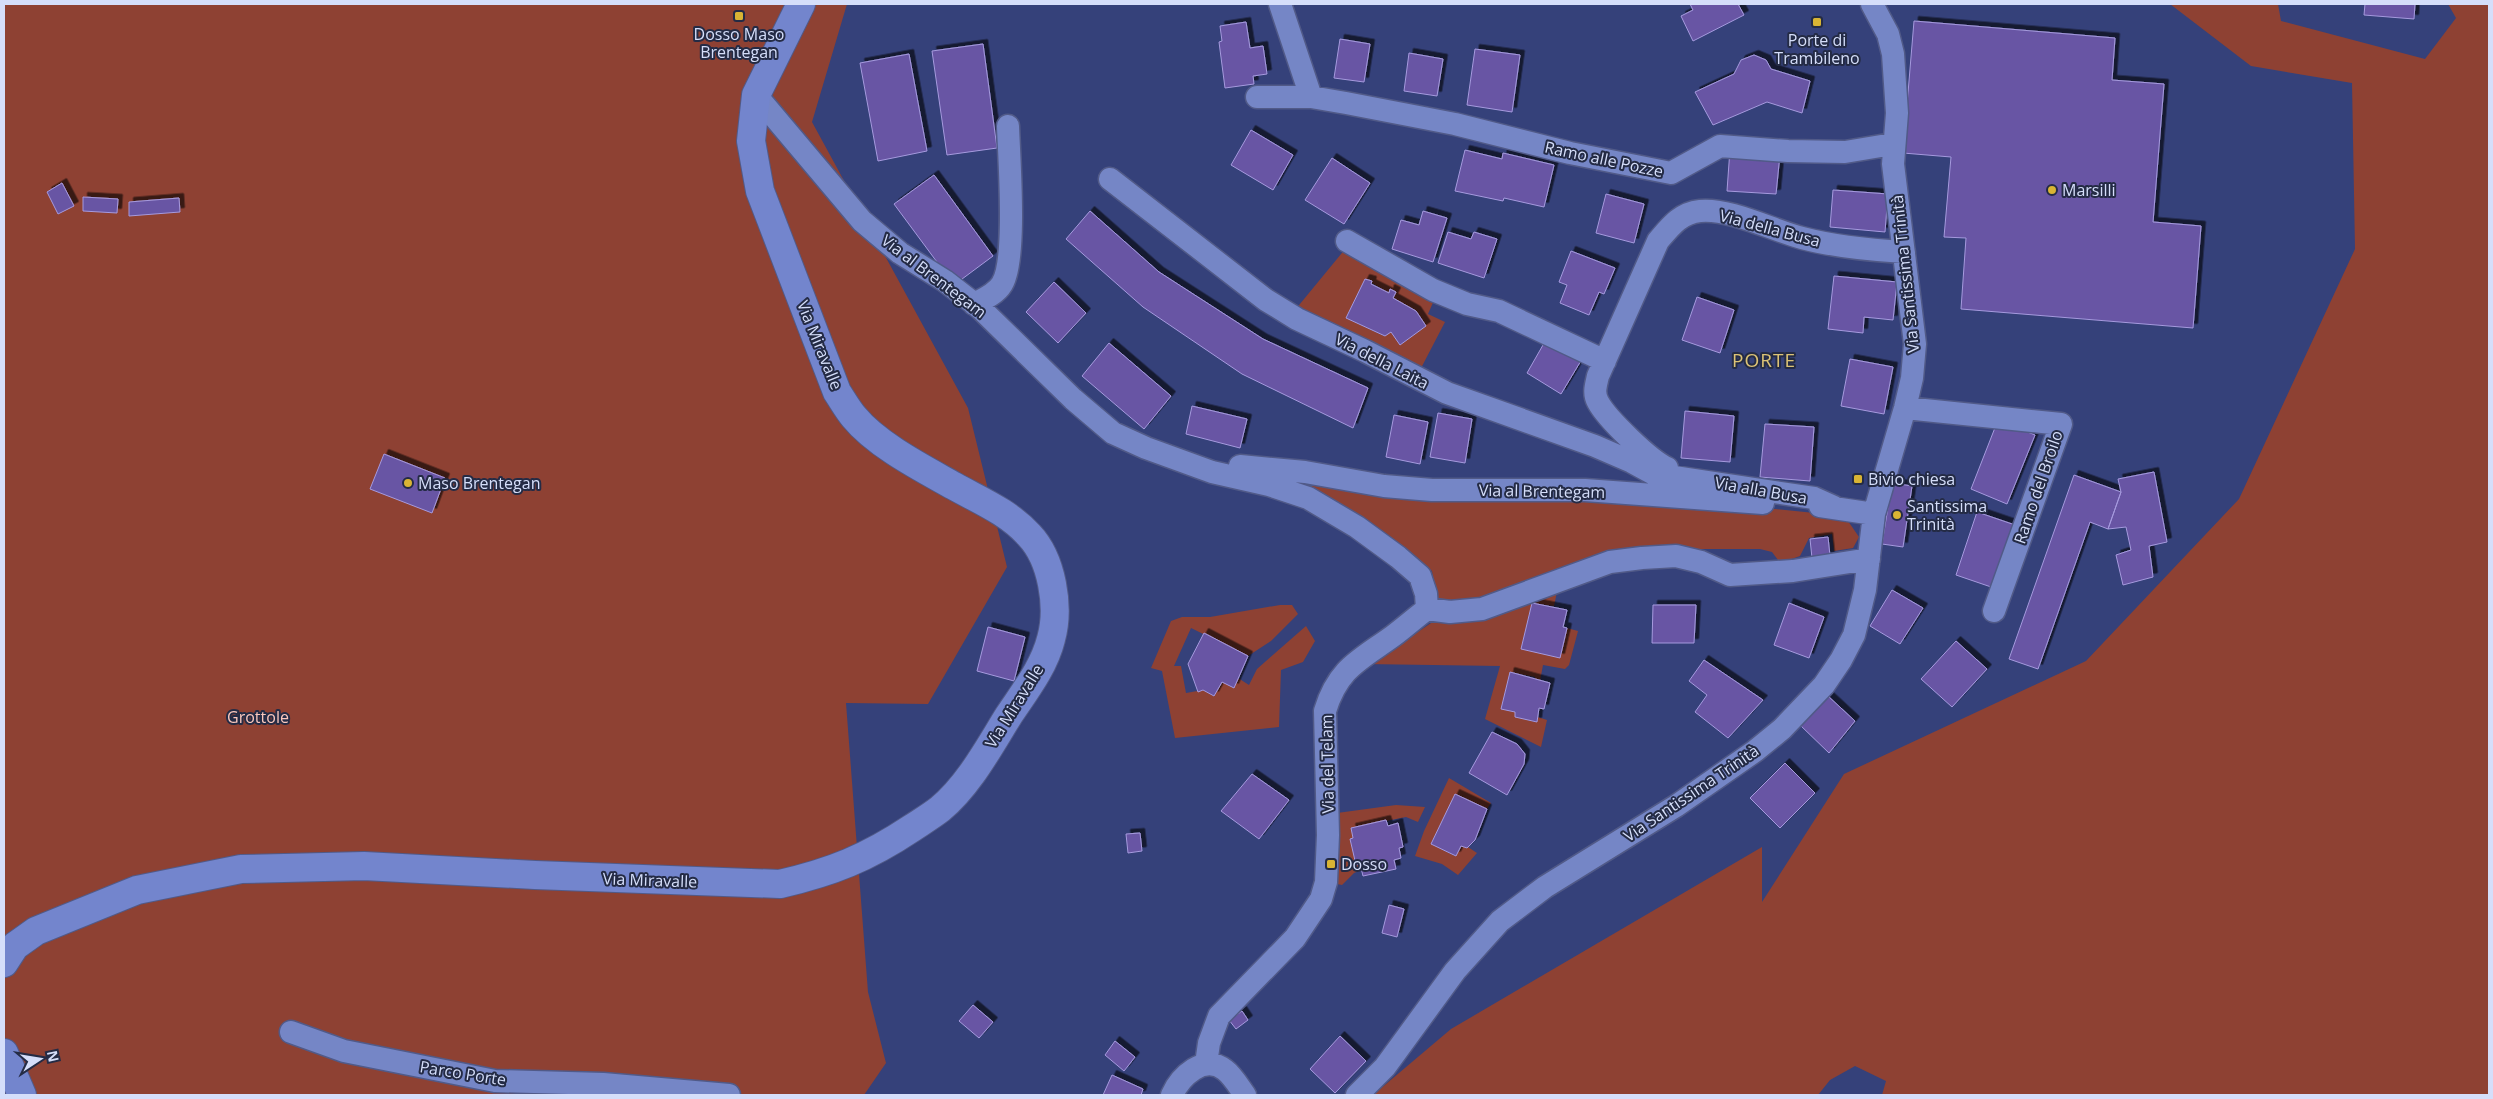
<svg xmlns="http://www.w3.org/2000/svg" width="2493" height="1099" font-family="'Open Sans',sans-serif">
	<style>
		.green { fill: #8e4133; fill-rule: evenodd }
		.building { fill: #6755a4; stroke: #a69ade; filter: url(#shadow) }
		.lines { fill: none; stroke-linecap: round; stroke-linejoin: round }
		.street-casing { stroke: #515a88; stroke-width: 25 }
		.secondary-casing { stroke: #515a88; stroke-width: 30 }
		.street { stroke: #7586c6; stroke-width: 22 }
		.secondary { stroke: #7385cd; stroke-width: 28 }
		.poi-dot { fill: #d9b434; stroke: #242b45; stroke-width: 2 }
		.labels { text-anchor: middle; stroke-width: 4; stroke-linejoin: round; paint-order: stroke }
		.poi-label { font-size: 16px; fill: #d5defa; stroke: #242b45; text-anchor: start }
		.street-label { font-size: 16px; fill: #d5defa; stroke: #242b45 }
		.park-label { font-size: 16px; fill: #fbc8bd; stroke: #242b45 }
		.quarter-label { font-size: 19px; letter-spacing: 1px; fill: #dcc377; stroke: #242b45 }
	</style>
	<defs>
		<filter id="shadow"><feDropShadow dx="4.5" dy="-4.5" stdDeviation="0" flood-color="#0009"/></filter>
	</defs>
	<rect width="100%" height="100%" fill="#35417a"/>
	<path class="green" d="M4 4H847L812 122 968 408 1007 567 928 704 846 703 868 992 886 1063 864 1095H4Z
		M2170 4H2278L2281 21 2425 59 2456 18 2448 4H2489V1095H1882L1886 1081 1855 1066 1830 1080 1818 1095H1373L1451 1029 1762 847V902L1844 774 2086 661 2239 499 2355 249 2352 83 2251 66Z
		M1346 248 1435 298 1428 314 1445 322 1419 372 1295 310ZM1365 279 1389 293 1390 290 1396 292 1393 298 1416 311 1426 326 1400 345 1391 332 1384 336 1346 318Z
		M1267 472 1736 505 1834 515 1848 521 1859 537 1853 548 1834 551 1832 534 1809 538 1800 556 1789 560H1778L1772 552 1760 549H1685L1468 602 1439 600 1435 593 1432 571 1402 546Z
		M1557 592 1554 606 1532 603 1521 649 1560 657 1567 628 1578 631 1569 665 1565 669 1543 665 1540 681 1535 680V677L1510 672 1501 709 1515 712V717L1536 722 1538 717 1547 720 1541 747 1485 719 1500 666 1364 664 1406 640 1437 619Z
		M1280 605H1292L1298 614 1271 641 1248 656 1191 628 1174 666H1181L1186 693 1203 690 1214 696 1222 682 1238 678 1249 685 1257 669 1306 626 1315 641 1303 662 1281 670 1279 727 1175 738 1162 671 1151 668 1171 621 1182 617H1210Z
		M1449 778 1491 803 1487 809 1455 795 1431 844 1455 856 1461 846 1468 847 1477 853 1458 875 1442 864 1415 856 1424 831Z
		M1396 805 1425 807 1418 822 1406 817 1351 828 1362 870 1354 873 1342 885 1337 884 1339 850 1337 813Z"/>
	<path class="building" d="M1690 4H1738L1744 15 1693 41 1681 16 1693 10Z
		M2365 4H2415L2414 19 2364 15Z
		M1914 21 2115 38 2112 80 2164 84 2153 222 2201 226 2193 328 1961 309 1966 238 1944 237 1951 157 1903 153Z
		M1246 22 1250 48 1263 46 1267 74 1253 76 1254 84 1225 88 1219 42 1222 41 1220 26Z
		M1340 39 1370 44 1364 82 1334 78Z
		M983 44 997 148 947 155 932 51Z
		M1475 49 1520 55 1512 112 1467 105Z
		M1409 53 1443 59 1437 96 1404 91Z
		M909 54 927 151 878 161 860 63Z
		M1754 55 1766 60 1771 69 1810 81 1802 113 1767 102 1713 125 1695 92 1734 74 1741 60Z
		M1251 130 1293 155 1273 190 1231 165Z
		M1730 149 1780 154 1776 194 1727 191Z
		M1465 150 1502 159 1503 153 1554 165 1544 207 1504 198 1503 201 1455 191Z
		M1332 158 1370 183 1344 224 1305 200Z
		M934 175 993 256 954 285 894 204Z
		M62 183 74 206 58 214 47 192Z
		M1833 190 1888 194 1885 232 1830 227Z
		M1606 194 1644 204 1634 243 1596 233Z
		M83 197 118 199 117 213 83 211Z
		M179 198 180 212 129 216V202Z
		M1090 211 1159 272 1263 339 1368 388 1353 428 1242 374 1143 307 1066 239Z
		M1423 211 1447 218 1433 262 1392 249 1401 220 1419 225Z
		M1448 232 1471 239 1474 232 1497 239 1484 278 1438 263Z
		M1571 251 1615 268 1604 294 1599 292 1589 315 1560 303 1567 285 1559 282Z
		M1834 276 1897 282 1893 320 1864 317 1863 333 1828 329Z
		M1365 279 1372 281 1371 284 1389 293 1390 289 1396 292 1393 298 1416 311 1426 326 1400 345 1391 332 1385 336 1346 318Z
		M1054 282 1086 313 1058 343 1026 312Z
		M1697 297 1734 310 1720 353 1682 340Z
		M1547 338 1582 359 1561 394 1527 373Z
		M1109 343 1171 396 1144 429 1082 376Z
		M1850 359 1893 367 1884 414 1841 406Z
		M1192 406 1247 419 1240 448 1186 434Z
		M1685 411 1734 416 1730 462 1681 458Z
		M1438 413 1472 419 1465 463 1430 457Z
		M1394 415 1428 422 1420 464 1386 457Z
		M1998 420 2035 435 2007 504 1971 489Z
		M1765 424 1814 427 1810 481 1760 477Z
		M384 454 445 478 432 513 370 489Z
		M2154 472 2167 542 2149 546 2153 577 2123 585 2116 555 2131 550 2126 527 2108 529 2121 492 2118 479Z
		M2074 475 2121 492 2108 529 2090 522 2038 669 2009 659Z
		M1892 483 1912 486 1903 547 1882 544Z
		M1977 512 2018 526 1997 589 1956 575Z
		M1828 537 1830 556 1812 558 1810 539Z
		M1892 590 1923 608 1900 644 1870 626Z
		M1532 603 1567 610 1563 627 1567 628 1560 658 1521 649Z
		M1789 603 1824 617 1809 658 1774 645Z
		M1653 605H1696L1694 643H1652Z
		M988 627 1025 637 1014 681 977 671Z
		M1204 633 1248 656 1234 688 1222 682 1214 696 1203 690 1198 692 1188 664Z
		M1956 641 1987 669 1952 707 1921 679Z
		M1704 660 1763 700 1728 738 1695 712 1707 695 1689 681Z
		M1510 672 1550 683 1544 709 1539 708 1537 722 1515 717V712L1501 709Z
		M1828 696 1855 721 1829 753 1800 725Z
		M1492 732 1517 744 1525 754 1524 764 1507 795 1469 773Z
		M1785 763 1815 793 1780 828 1750 798Z
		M1252 774 1289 800 1259 839 1221 811Z
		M1455 794 1487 809 1475 840 1467 848 1461 846 1456 856 1431 844Z
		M1386 820 1388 826 1398 823 1403 847 1399 848 1401 858 1394 860 1396 869 1363 876 1360 864 1356 865 1350 839 1353 838 1351 828Z
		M1140 833 1142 851 1128 853 1126 834Z
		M1389 905 1404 909 1397 937 1382 933Z
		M973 1005 993 1022 979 1038 959 1021Z
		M1242 1011 1248 1020 1236 1029 1229 1020Z
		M1340 1036 1366 1061 1335 1093 1310 1069Z
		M1115 1041 1135 1057 1124 1071 1105 1055Z
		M1112 1075 1143 1089 1141 1095H1103Z"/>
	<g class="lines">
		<g class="street-casing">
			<path id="street" d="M1280 4 1311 97
				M756 95 862 221 900 253 945 281 981 309 1073 399 1113 433 1146 448 1212 472 1269 485 1308 498 1357 527 1398 557 1420 576 1426 594 1427 609C1415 618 1405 627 1393 636 1360 660 1338 668 1325 711L1328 835 1326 882 1321 899 1295 938 1219 1016 1209 1043 1206 1064
				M1257 97H1311L1346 103 1455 124 1570 153 1671 173 1720 146 1788 151 1845 152 1893 144
				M1110 179 1266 300 1297 319 1365 351 1447 393 1595 446 1632 462 1654 474 1814 498 1834 507
				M1347 241 1433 290 1467 304 1499 311 1605 361
				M974 304C984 299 996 294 1002 284 1017 260 1009 158 1008 126
				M1905 408 2061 424 1994 611
				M1240 466 1305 472 1384 486 1432 490H1585L1763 503
				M1667 468C1650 460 1607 419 1598 402 1593 393 1596 385 1598 376L1658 241C1670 227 1680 213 1700 211 1730 208 1772 230 1802 238 1836 247 1869 250 1904 252
				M1820 506 1874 514
				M1427 609 1450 612 1482 609 1610 562 1642 558 1676 556 1701 562 1730 575 1793 571 1869 559
				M291 1032 344 1051 495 1081 603 1084 729 1095
				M1172 1095C1180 1077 1204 1053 1225 1070 1233 1076 1239 1087 1245 1095
				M1357 1095 1385 1067 1455 971 1500 921 1545 887 1676 806 1755 751 1782 729 1824 685 1841 660 1854 635 1865 590 1874 514 1905 408 1912 378 1915 344 1893 164 1897 113 1893 54 1888 34 1872 4"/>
		</g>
		<g class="secondary-casing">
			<path id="secondary" d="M4 963 15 946 36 931 137 890 241 869 364 866 535 875 780 884C832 872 867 858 912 828 921 822 931 816 940 809 969 785 989 747 1009 715 1025 691 1044 667 1051 639 1060 607 1052 559 1029 535 1008 512 981 501 954 486 922 468 877 445 854 417 848 410 843 401 837 392L760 191 751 141 756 95 801 4
				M4 1053 22 1095"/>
		</g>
		<use href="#street" class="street"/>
		<use href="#secondary" class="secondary"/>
	</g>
	<g class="poi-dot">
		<rect x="734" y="11" width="10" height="10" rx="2.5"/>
		<rect x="1812" y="17" width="10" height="10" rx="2.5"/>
		<circle cx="2052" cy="190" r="5"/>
		<rect x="1853" y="474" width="10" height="10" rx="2.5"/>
		<circle cx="408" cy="483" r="5"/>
		<circle cx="1897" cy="515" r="5"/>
		<rect x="1326" y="859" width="10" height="10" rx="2.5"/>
	</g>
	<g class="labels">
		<g class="poi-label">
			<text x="739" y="40" text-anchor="middle">Dosso Maso<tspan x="739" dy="18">Brentegan</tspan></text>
			<text x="1817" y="46" text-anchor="middle">Porte di<tspan x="1817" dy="18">Trambileno</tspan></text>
			<text x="2062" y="196">Marsilli</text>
			<text x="1868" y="485">Bivio chiesa</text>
			<text x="418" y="489">Maso Brentegan</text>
			<text x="1907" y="512">Santissima<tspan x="1907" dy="18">Trinità</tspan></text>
			<text x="1341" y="870">Dosso</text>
		</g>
		<g class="street-label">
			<text transform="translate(1604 159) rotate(12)" y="6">Ramo alle Pozze</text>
			<text transform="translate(1770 228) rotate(15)" y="6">Via della Busa</text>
			<text transform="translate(1905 274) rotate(-96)" y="6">Via Santissima Trinità</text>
			<text transform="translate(934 276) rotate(37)" y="6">Via al Brentegam</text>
			<text transform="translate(820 345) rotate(68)" y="6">Via Miravalle</text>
			<text transform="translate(1382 361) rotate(27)" y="6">Via della Laita</text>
			<text transform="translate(2038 487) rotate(-71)" y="6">Ramo del Broilo</text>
			<text transform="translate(1761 490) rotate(10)" y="6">Via alla Busa</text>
			<text transform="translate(1542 491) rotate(1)" y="6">Via al Brentegam</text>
			<text transform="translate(1014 706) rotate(-58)" y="6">Via Miravalle</text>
			<text transform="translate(1327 764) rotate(-91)" y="6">Via del Telam</text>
			<text transform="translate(1691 793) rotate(-34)" y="6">Via Santissima Trinità</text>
			<text transform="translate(650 880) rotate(2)" y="6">Via Miravalle</text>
			<text transform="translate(463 1073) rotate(9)" y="6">Parco Porte</text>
		</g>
		<g class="park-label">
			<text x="258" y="723">Grottole</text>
		</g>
		<g class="quarter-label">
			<text x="1764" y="367">PORTE</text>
		</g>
	</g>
	<rect width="2493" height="1099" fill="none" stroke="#d5defa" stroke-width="10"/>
	<g transform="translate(40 1059) rotate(78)" stroke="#242b45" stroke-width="4" paint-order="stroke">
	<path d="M0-4L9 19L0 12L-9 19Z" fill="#d5defa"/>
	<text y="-8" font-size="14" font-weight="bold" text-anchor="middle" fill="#d5defa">N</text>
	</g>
</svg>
